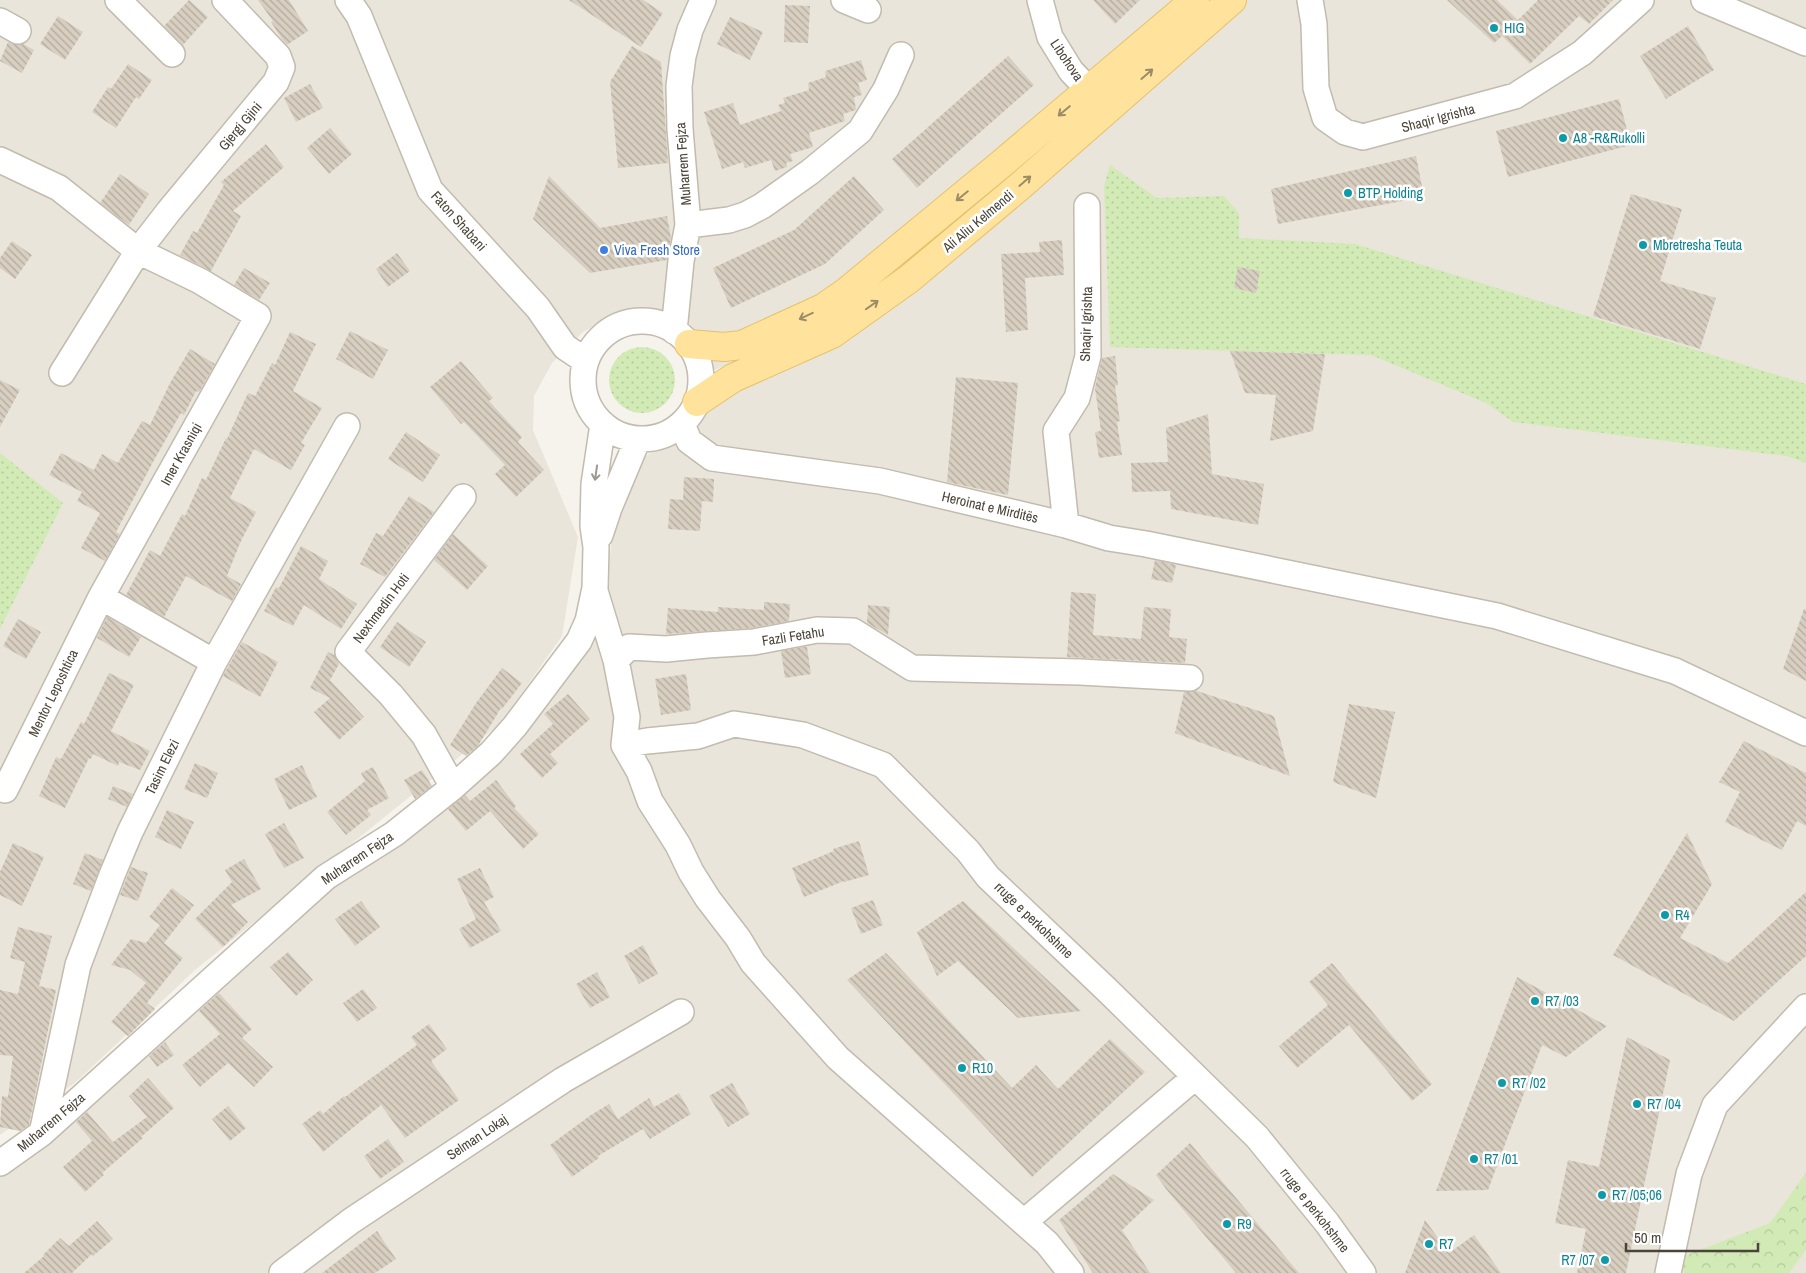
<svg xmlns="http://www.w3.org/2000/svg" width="1806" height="1273" font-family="'Archivo Narrow',sans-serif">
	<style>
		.residential { fill: #eae5da }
		.grass { fill: url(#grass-dots) }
		.park { fill: url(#park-crowns) }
		.building { fill: url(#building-back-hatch) }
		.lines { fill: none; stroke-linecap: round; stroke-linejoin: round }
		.minor-casing { stroke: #c2bbae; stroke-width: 28 }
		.major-casing { stroke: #e6c16a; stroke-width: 30 }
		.minor { stroke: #fff; stroke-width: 25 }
		.major { stroke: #ffe39c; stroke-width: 28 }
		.oneway { stroke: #9c8c66 }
		.oneway2 { stroke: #9c9892 }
		.culture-dot { fill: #0f9aa8; stroke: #fff; stroke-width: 2 }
		.shop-dot { fill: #3f7fe0; stroke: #fff; stroke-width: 2 }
		.labels { text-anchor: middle; stroke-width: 5; stroke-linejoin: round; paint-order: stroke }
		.culture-label { font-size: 14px; fill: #0d838f; stroke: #fff; text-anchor: start }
		.street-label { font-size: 14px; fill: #4b4439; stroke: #fff }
		.shop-label { font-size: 14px; fill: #366cbe; stroke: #fff; text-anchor: start }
	</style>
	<defs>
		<pattern id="grass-dots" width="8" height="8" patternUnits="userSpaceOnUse" patternTransform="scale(1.25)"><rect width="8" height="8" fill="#d2eab5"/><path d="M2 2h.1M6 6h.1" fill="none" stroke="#b6ca9c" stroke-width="1.8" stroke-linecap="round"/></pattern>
		<pattern id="park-crowns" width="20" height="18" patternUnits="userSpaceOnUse" patternTransform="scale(1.25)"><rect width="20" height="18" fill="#d2eab5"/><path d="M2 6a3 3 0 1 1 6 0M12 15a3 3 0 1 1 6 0" fill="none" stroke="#b6ca9c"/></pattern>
		<pattern id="building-back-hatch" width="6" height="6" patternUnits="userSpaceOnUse" patternTransform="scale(1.25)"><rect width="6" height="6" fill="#d8cfc1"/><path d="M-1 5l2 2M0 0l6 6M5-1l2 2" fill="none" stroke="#b1aa9e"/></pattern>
	</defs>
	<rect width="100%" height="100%" fill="#f6f3ec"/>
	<path class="residential" d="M0 0H1209L1047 145 968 211 854 300 784 340 708 373 700 338 681 322 649 311 619 313 583 332 552 363 534 396 533 430 578 537 562 636 501 723 195 970 76 1082 0 1135Z
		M1237 0H1806V1273H0V1173L340 878 515 740 576 667 609 564 616 505 633 466 665 442 699 411 844 338Z"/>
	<path class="grass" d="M1110 165 1157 198 1224 196 1239 213V238L1355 244 1806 384V463L1787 456 1513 422 1486 403 1371 355 1110 347 1104 186Z
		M609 380a33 33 0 1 1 66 0a33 33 0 1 1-66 0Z
		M0 453 63 503 0 629Z"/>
	<path class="park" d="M1806 1173V1250L1789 1273H1685L1682 1266 1684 1256 1770 1223Z"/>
	<path class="building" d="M189 0 208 17 183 45 164 26Z
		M258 0H289L308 31 287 45 282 39 271 22 273 21Z
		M569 0H643L663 13 641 47Z
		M1093 0H1140L1115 24Z
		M1447 0H1497L1518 20 1538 0H1613L1589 24 1579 16 1530 64 1502 36 1494 43Z
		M785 5 810 6 808 43 784 42Z
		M58 16 83 32 65 60 40 44Z
		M730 17 763 32 750 60 717 44Z
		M1688 26 1714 70 1666 99 1640 56Z
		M8 42 18 45 23 44 34 50 22 73 0 61Z
		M632 46 661 62 668 163 618 168 610 82Z
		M1008 56 1034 85 917 188 892 159Z
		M861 60 867 80 858 83 862 95 854 97 856 110 843 114 845 121 809 133 813 147 790 154 793 161 786 163 787 167 775 171 771 160 745 168 743 162 722 169 704 112 733 103 740 125 781 111 778 105 785 103 783 98 809 90 808 83 826 77 825 71Z
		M128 64 152 80 139 99 136 97 116 128 92 112 108 87 111 89Z
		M310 84 323 108 296 122 284 98Z
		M1619 99 1631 145 1508 177 1496 131Z
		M330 128 352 154 329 174 307 148Z
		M266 144 284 167 233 211 241 216 211 271 180 255 193 231 197 233 224 185 221 182Z
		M1416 156 1424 197 1278 224 1271 189Z
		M120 174 149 194 129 225 100 203Z
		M549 176 600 228 667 216 671 238 667 260 590 273 533 219Z
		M854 176 884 210 825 264 731 308 713 268 794 230Z
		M1631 194 1682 209 1660 281 1716 298 1700 349 1593 316Z
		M1062 240 1064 275 1025 278 1028 330 1006 332 1001 254 1040 252 1039 242Z
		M12 241 32 255 15 279 0 268V258Z
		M397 253 410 271 388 287 376 269Z
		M1238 267 1260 271 1256 293 1234 288Z
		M244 268 270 283 259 300 234 285Z
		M350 331 388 350 373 379 336 359Z
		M290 332 316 344 293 391 322 408 301 443 305 445 291 470 254 449 230 498 256 512 240 543 227 576 241 584 232 601 186 576 164 617 126 595 150 550 160 556 182 514 185 516 202 478 206 480 226 438 227 439 248 393 255 396 272 363 275 365Z
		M190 349 215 364 199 392 196 391 184 415 181 413 153 462 116 532 120 534 105 561 81 548 100 513 77 501 82 492 49 475 61 453 94 470 102 454 118 463 142 421 150 425 170 383Z
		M1230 351 1325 354 1313 431 1270 441 1276 395 1245 393Z
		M1115 356 1118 385 1115 386 1120 421 1117 422 1122 455 1099 458 1095 432 1101 431 1095 388 1102 358Z
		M461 361 493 398 489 401 522 437 518 442 544 470 516 497 495 474 505 465 464 422 461 424 430 387Z
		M956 377 1018 383 1008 495 947 482Z
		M0 380 20 390 0 427Z
		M1208 414 1212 474 1264 484 1258 525 1171 509 1170 491 1132 492 1131 463 1168 462 1166 428Z
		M406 432 440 455 423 482 388 459Z
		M684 477 714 479 713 502 702 501 700 531 668 529 670 499 683 500Z
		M409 496 434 512 385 577 360 564 376 533 383 536Z
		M453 534 488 566 467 590 434 560Z
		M301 546 328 561 319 579 357 604 341 629 304 605 293 626 264 611 276 587 279 588Z
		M1155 560 1176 565 1172 583 1151 579Z
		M1071 592 1096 594 1093 635 1141 639 1144 607 1171 609 1169 637 1187 639 1185 663 1067 657Z
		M764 602 790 604 789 621 752 628 666 634 668 608 718 612V607L764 610Z
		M868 605 890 607 888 635 867 623Z
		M1804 609H1806V681L1783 669Z
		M107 617 141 637 129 657 97 638Z
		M18 619 41 632 26 659 3 646Z
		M397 622 426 642 409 667 380 647Z
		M242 642 278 662 260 697 223 676Z
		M803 647H807L811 674 785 678 781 651Z
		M328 652 334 655 339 664 330 680 364 717 339 740 314 712 330 698 310 688Z
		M502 668 522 683 502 709 501 708 478 746 466 756 450 745 476 703Z
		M109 673 134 685 111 731 150 751 140 770 119 762 118 766 93 754 91 759 89 758 65 808 39 796 56 757 61 759 81 722 84 724Z
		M686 674 691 710 661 715 655 679Z
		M1197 691 1274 716 1290 776 1175 733 1184 692Z
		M568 694 590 719 550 754 558 763 542 778 520 754 553 724 544 714Z
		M1349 704 1395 712 1376 798 1333 782Z
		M1744 741 1806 773V826L1797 821 1782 850 1725 822 1740 792 1719 782Z
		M195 763 218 773 207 798 184 789Z
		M302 765 317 797 289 810 274 779Z
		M373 767 389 798 367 810 371 815 346 835 327 812 365 781 361 773Z
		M422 770 432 786 415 799 404 780Z
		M496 780 516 806 514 808 539 834 523 849 490 811 466 831 448 809 465 795 470 801Z
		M113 786 133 794 127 807 108 799Z
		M167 810 194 822 181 849 155 837Z
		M284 823 304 858 284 868 265 834Z
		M1687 833 1712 884 1680 938 1728 963 1806 892V956L1734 1021 1613 955Z
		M859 841 869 875 844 882V881L804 897 792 868 834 851 833 849Z
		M13 843 44 857 22 906 0 895V872Z
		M85 853 103 860 91 891 73 884Z
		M244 859 261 889 231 905 248 922 223 947 195 919 232 882 225 870Z
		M131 867 148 873 138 901 120 895Z
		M480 868 494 897 484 902 501 931 470 948 459 929 476 919 457 879Z
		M172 888 194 905 164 943 183 958 147 1003 155 1009 128 1036 111 1022 146 983 130 970 111 965 131 939 146 943 160 925 149 917Z
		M873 900 883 925 861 934 851 908Z
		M361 901 380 927 355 946 335 919Z
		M963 901 1081 1011 1018 1018 958 961 937 976 917 932Z
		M18 927 52 936 39 986 56 990 29 1125 20 1131 0 1127 2 1096 8 1097 13 1056 0 1055V990L18 994 25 962 10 958Z
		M643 945 658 974 639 984 624 956Z
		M288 952 313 980 296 996 270 967Z
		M886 953 1012 1088 1036 1065 1058 1089 1110 1039 1145 1072 1032 1177 847 980Z
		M1332 963 1432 1084 1412 1101 1349 1025 1297 1068 1279 1046 1328 1005 1309 982Z
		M597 972 610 997 590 1008 576 984Z
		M1517 977 1607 1026 1566 1057 1542 1045 1488 1190 1436 1191Z
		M363 989 377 1008 357 1022 343 1003Z
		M219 993 252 1029 242 1038 273 1067 254 1087 228 1063 200 1087 182 1065 220 1034 199 1011Z
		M429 1024 447 1049 431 1061 459 1100 405 1138 381 1105 323 1152 302 1124 320 1110 323 1114 344 1096 345 1097 417 1045 411 1037Z
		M1627 1037 1670 1060 1626 1273H1577L1586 1229 1555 1223 1568 1160 1599 1167Z
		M165 1042 174 1055 157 1067 149 1056Z
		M148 1078 174 1108 141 1137 143 1138 102 1173 104 1175 85 1192 63 1167 92 1141 76 1122 87 1112 113 1142 147 1117 129 1096Z
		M732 1083 750 1114 728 1127 709 1096Z
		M679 1093 691 1114 650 1139 643 1129 598 1156 599 1158 572 1177 550 1145 591 1115 609 1104 618 1119 649 1098 654 1107Z
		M228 1106 246 1128 230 1141 212 1119Z
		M388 1139 404 1162 380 1179 364 1156Z
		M1190 1143 1299 1273H1236L1166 1189 1156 1175Z
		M1113 1174 1154 1200 1122 1230 1150 1273H1093L1059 1220Z
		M1425 1220 1449 1253 1474 1235 1501 1273H1405Z
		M97 1221 113 1239 93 1256 92 1254 72 1273H24L44 1256 43 1255 60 1238 69 1246Z
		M377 1231 396 1259 375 1273H322Z"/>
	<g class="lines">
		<g class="minor-casing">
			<path id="minor" d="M118 0 172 54
				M348 0 359 16 430 190 538 308 565 347 586 361
				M844 0 868 10
				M1040 0 1050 37 1071 71 1089 90
				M1310 0 1314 24 1316 88 1325 118 1345 132 1363 137 1515 96 1582 53 1641 0
				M1704 0 1806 43
				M0 21 18 31
				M0 160 59 188 138 251 200 281 258 316 101 597 5 790
				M688 225 729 220 745 215 762 206 810 172 860 131 886 89 901 55
				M583 380a59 59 0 1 1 118 0a59 59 0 1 1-118 0Z
				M674 331 681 261 688 225 680 129 679 86 683 56 690 30 703 0
				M62 373 138 251 169 211 276 82 282 67 278 56 225 0
				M682 424 689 441 712 458 880 481 1066 525 1109 538 1146 544 1497 616 1675 671 1806 733
				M1066 525 1056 431 1077 398 1088 356 1087 206
				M600 535 609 508 638 439
				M595 591 616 660 629 647 666 649 707 645 754 642 817 630 853 631 912 668 1080 672 1190 678
				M101 597 214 662
				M616 660 627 717 624 745 639 771 650 801 678 845 691 872 708 899 738 938 753 963 838 1058 1047 1243 1071 1273
				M624 745 647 741 698 736 734 724 803 735 883 765 968 851 988 877 1106 989 1257 1137 1327 1223 1363 1273
				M453 787 424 735 391 695 348 652 463 497
				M42 1133 78 965 112 875 130 832 214 662 347 426
				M0 1163 42 1133 326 877 394 834 453 787 491 753 515 726 579 641 588 621 595 588 596 547 593 526 594 484 603 424
				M1024 1222 1195 1077
				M282 1273 351 1221 563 1080 681 1012
				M1668 1273 1689 1174 1715 1105 1806 1007"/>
		</g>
		<g class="major-casing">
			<path id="major" d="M689 344 724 347 742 345 823 308 846 292 1000 165 1195 0
				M697 402 733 378 832 334 909 279 1019 187 1232 0"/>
		</g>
		<use href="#minor" class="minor"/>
		<use href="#major" class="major"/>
	</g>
	<defs><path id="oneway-shaft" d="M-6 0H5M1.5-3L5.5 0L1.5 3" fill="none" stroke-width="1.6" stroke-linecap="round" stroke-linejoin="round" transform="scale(1.25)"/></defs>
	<g class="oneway">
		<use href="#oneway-shaft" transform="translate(1147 74) rotate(-41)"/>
		<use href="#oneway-shaft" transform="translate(1064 111) rotate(140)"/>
		<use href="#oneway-shaft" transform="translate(1025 181) rotate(-41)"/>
		<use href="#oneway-shaft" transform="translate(962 196) rotate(141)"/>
		<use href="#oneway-shaft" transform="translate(872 305) rotate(-35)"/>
		<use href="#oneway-shaft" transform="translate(806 316) rotate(155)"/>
	</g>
	<use class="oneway2" href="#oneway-shaft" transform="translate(596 473) rotate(98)"/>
	<g class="culture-dot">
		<circle cx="1494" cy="28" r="5"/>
		<circle cx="1563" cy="138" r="5"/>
		<circle cx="1348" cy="193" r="5"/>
		<circle cx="1643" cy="245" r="5"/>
		<circle cx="1665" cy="915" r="5"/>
		<circle cx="1535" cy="1001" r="5"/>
		<circle cx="962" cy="1068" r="5"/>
		<circle cx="1502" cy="1083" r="5"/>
		<circle cx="1637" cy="1104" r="5"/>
		<circle cx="1474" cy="1159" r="5"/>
		<circle cx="1602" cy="1195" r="5"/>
		<circle cx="1227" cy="1224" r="5"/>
		<circle cx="1429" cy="1244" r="5"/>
		<circle cx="1605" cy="1260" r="5"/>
	</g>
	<circle class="shop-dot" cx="604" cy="250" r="5"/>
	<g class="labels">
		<g class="culture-label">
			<text x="1504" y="33">HIG</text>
			<text x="1573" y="143">A8 -R&amp;Rukolli</text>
			<text x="1358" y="198">BTP Holding</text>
			<text x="1653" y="250">Mbretresha Teuta</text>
			<text x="1675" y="920">R4</text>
			<text x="1545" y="1006">R7 /03</text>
			<text x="972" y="1073">R10</text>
			<text x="1512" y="1088">R7 /02</text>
			<text x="1647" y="1109">R7 /04</text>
			<text x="1484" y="1164">R7 /01</text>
			<text x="1612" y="1200">R7 /05;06</text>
			<text x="1237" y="1229">R9</text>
			<text x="1439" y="1249">R7</text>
			<text x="1595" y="1265" text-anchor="end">R7 /07</text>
		</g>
		<g class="street-label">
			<text transform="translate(1067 60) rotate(56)" y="5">Libohova</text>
			<text transform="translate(1438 118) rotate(-15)" y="5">Shaqir Igrishta</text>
			<text transform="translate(240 126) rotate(-50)" y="5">Gjergj Gjini</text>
			<text transform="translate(683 164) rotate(-94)" y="5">Muharrem Fejza</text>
			<text transform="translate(459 221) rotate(48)" y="5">Faton Shabani</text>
			<text transform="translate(978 221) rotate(-40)" y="5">Ali Aliu Kelmendi</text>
			<text transform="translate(1086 324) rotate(-88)" y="5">Shaqir Igrishta</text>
			<text transform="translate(181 454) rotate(-61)" y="5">Imer Krasniqi</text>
			<text transform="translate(990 507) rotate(13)" y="5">Heroinat e Mirditës</text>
			<text transform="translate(381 608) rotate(-53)" y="5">Nexhmedin Hoti</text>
			<text transform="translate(793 636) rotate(-9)" y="5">Fazli Fetahu</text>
			<text transform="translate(53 693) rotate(-64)" y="5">Mentor Leposhtica</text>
			<text transform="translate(162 767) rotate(-64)" y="5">Tasim Elezi</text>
			<text transform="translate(357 858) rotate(-34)" y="5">Muharrem Fejza</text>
			<text transform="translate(1034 920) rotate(44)" y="5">rruge e perkohshme</text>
			<text transform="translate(51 1122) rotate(-40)" y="5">Muharrem Fejza</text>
			<text transform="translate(477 1137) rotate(-34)" y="5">Selman Lokaj</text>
			<text transform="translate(1315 1210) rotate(52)" y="5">rruge e perkohshme</text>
		</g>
		<g class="shop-label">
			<text x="614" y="255">Viva Fresh Store</text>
		</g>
	</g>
	<path d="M1626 1243v8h132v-8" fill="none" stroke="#4b4439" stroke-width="2.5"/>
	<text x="1634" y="1243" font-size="15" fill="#4b4439" stroke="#ffffff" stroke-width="4" paint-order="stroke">50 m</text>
</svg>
